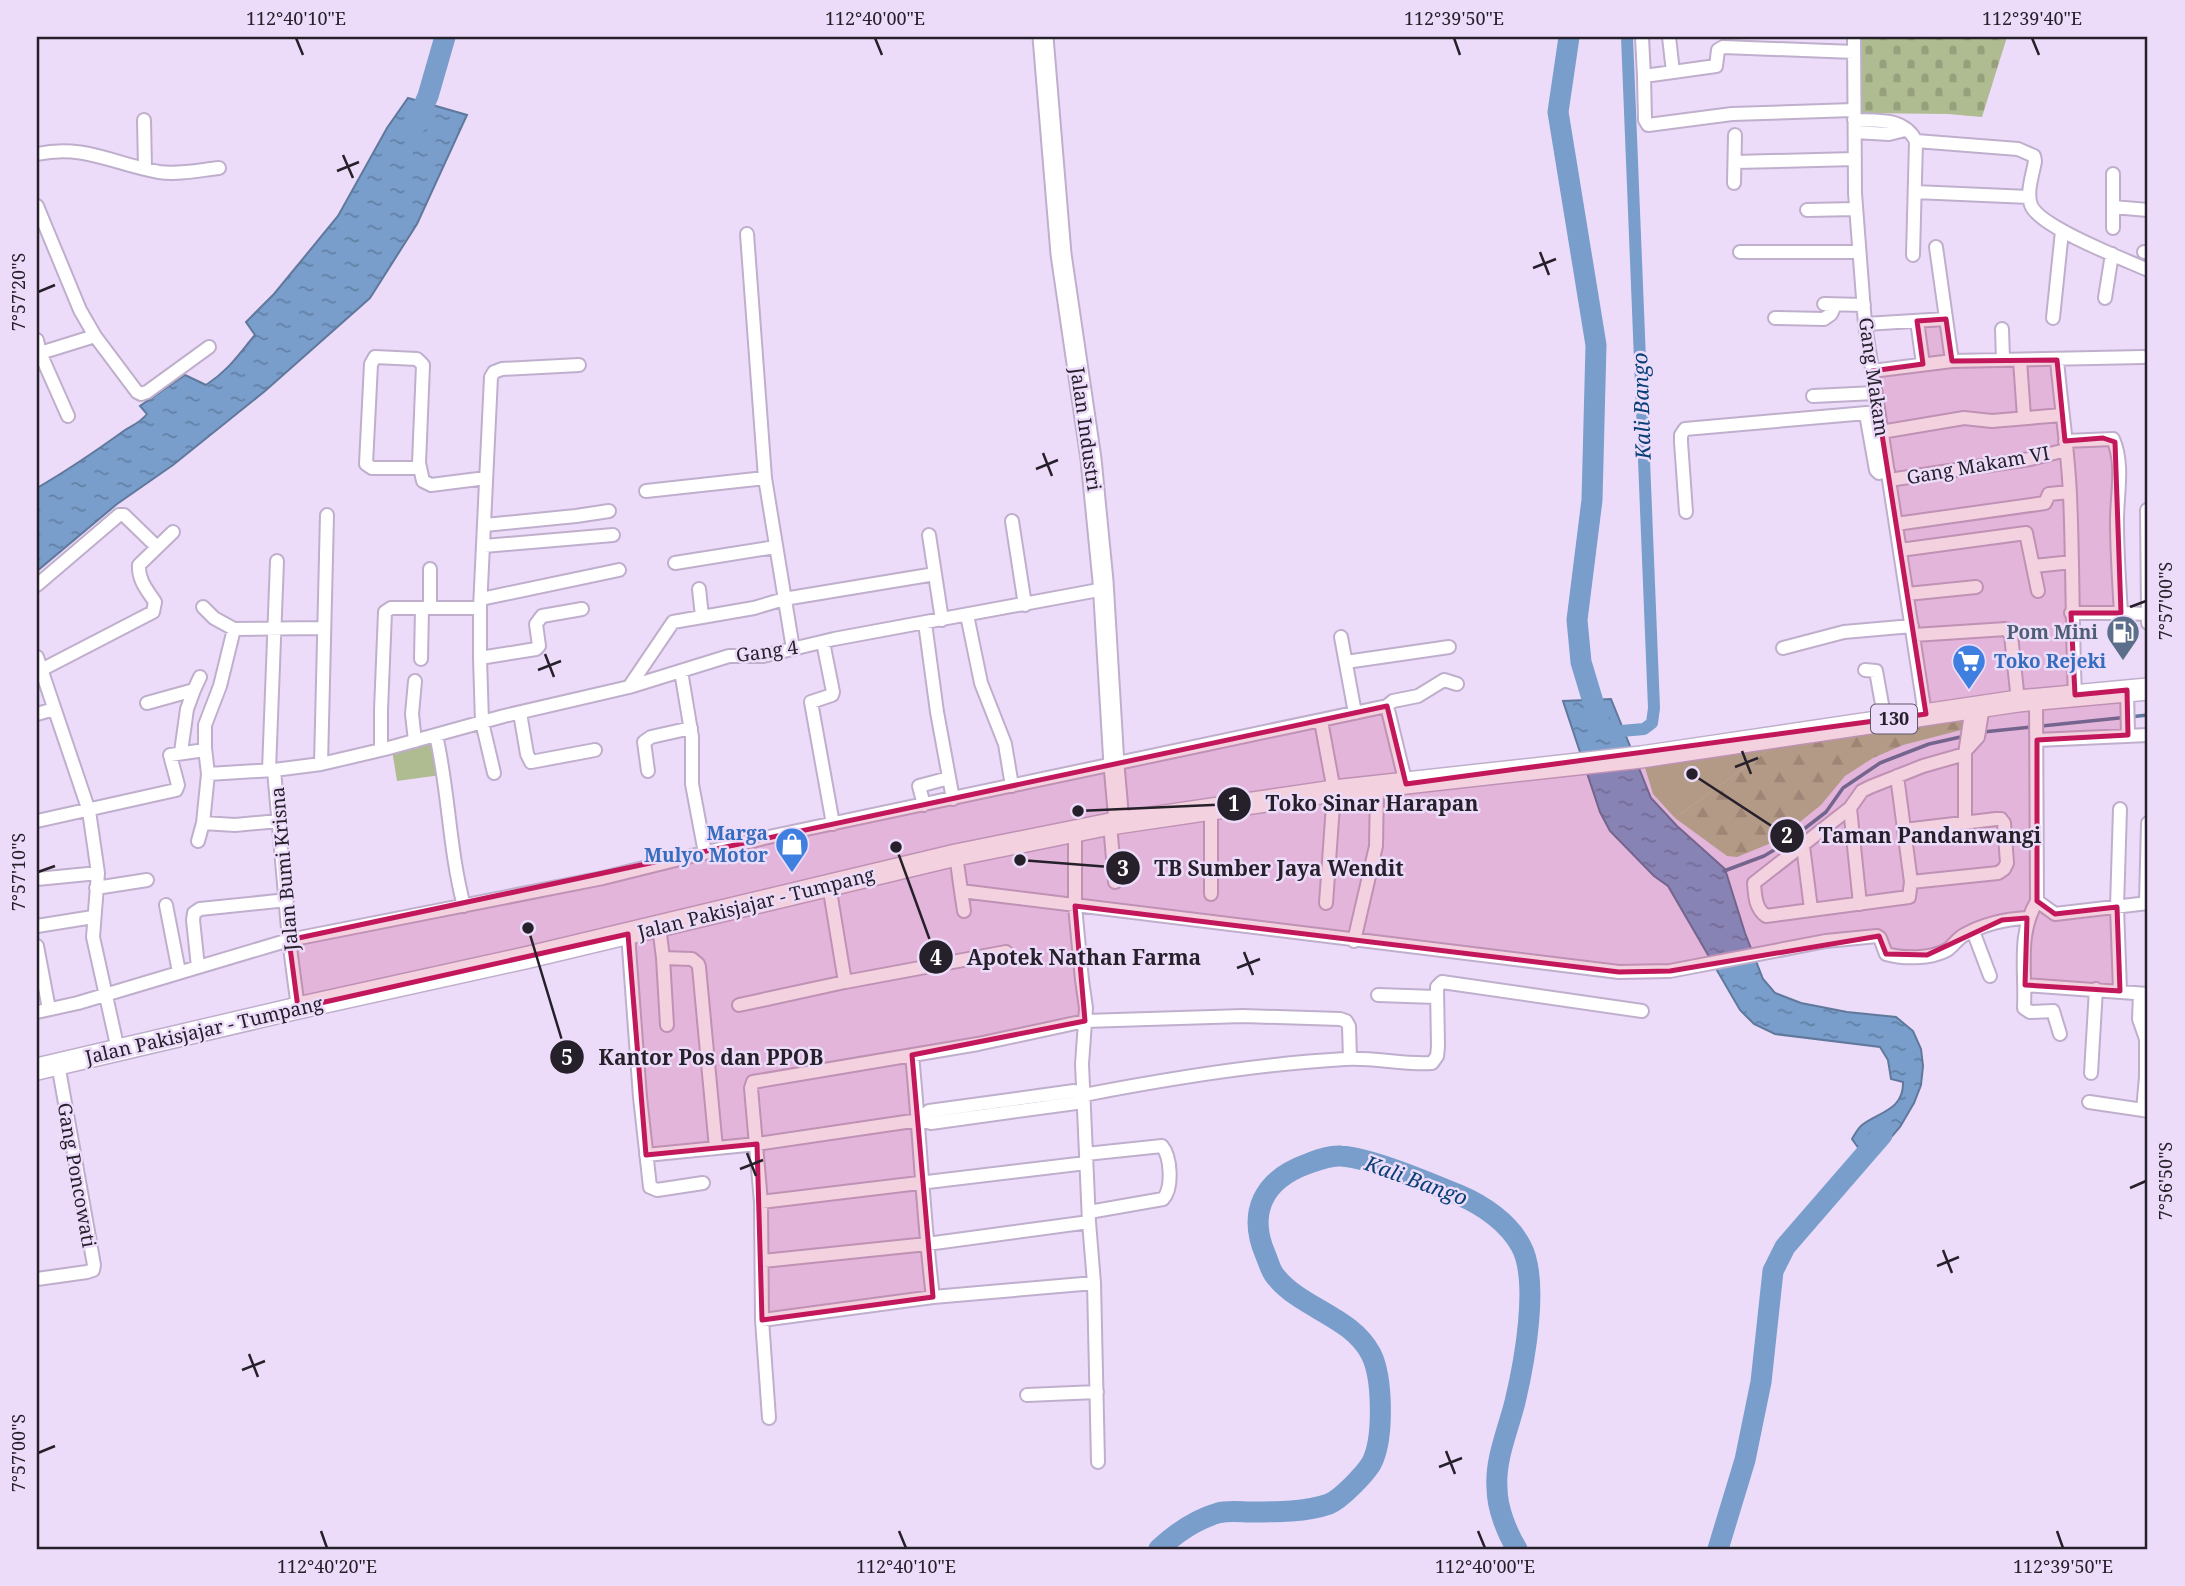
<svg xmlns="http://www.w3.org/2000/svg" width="2185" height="1586" font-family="'Noto Serif',serif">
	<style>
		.green { fill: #afbb91 }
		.forest { fill: url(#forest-firs) }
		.cemetery { fill: url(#cemetery-stones) }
		.water { fill: url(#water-ripples); stroke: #60789b; stroke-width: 2 }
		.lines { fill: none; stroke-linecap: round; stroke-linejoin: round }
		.stream { stroke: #60789b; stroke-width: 3.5 }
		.canal { stroke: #799ecb; stroke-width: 12 }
		.river { stroke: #799ecb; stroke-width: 21 }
		.street-casing { stroke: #bfafcc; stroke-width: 16 }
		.secondary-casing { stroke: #bfafcc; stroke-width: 23 }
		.primary-casing { stroke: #bfafcc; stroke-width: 24 }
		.street { stroke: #fff; stroke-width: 12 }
		.secondary { stroke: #fff; stroke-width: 19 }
		.primary { stroke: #fff; stroke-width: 21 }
		.marked { fill: #c2185b; fill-opacity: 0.2; stroke: #c2185b; stroke-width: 5; stroke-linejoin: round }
		.ticks { fill: none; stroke: #26202a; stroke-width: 2.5 }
		.labels { text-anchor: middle; stroke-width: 5; stroke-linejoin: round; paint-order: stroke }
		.shield { fill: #ecdcfa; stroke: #615868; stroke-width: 2 }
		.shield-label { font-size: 18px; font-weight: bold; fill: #26202a }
		.street-label { font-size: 19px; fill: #26202a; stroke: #ecdcfa }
		.service-label { font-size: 19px; font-weight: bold; fill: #4e5e75; stroke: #ecdcfa; text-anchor: end }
		.shop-label { font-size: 19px; font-weight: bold; fill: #366cbe; stroke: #ecdcfa; text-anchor: start }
		.water-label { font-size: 21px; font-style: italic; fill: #093f77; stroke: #ecdcfa }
		.leader { fill: none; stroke: #26202a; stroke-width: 2.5 }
		.callout-dot { fill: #26202a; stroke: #ecdcfa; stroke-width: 2.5 }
		.mark-label { font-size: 21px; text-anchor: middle; font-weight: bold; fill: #fff }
		.callout-label { font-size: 21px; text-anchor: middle; font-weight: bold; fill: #26202a; stroke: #ecdcfa; stroke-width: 5; stroke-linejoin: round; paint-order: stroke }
		.neatline { fill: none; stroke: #26202a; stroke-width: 2.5 }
		.ticks-label { font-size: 18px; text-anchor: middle; fill: #26202a }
	</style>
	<defs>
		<pattern id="forest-firs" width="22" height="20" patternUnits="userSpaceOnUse" patternTransform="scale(1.75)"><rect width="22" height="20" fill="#afbb91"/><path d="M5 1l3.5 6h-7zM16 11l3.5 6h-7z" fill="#96a07d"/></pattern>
		<pattern id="cemetery-stones" width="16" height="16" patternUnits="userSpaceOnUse" patternTransform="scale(1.75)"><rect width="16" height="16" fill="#afbb91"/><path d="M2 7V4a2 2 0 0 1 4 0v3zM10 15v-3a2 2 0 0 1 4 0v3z" fill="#96a07d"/></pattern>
		<pattern id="water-ripples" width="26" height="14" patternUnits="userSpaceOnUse" patternTransform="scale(1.75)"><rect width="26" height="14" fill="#799ecb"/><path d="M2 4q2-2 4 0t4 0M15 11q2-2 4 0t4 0" fill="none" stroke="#6380a5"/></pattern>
	</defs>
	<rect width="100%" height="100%" fill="#ecdcfa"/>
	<path class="green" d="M431 740 441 775 397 781 392 750Z
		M1774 746 1675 818 1653 794 1644 764Z"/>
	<path class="forest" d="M1967 716 1965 729 1903 745 1873 758 1845 776 1821 805 1776 841 1737 857 1727 856 1675 818 1774 746Z"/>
	<path class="cemetery" d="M1859 37H2007L1982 117 1948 114 1860 113Z"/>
	<path class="water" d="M408 98 467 115 417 224 370 298 265 391 173 465 117 504 37 571V488C68 470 96 451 125 430 133 425 141 422 147 414L140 406 185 375 206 385C229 370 238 355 255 335L246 322 274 294 338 216 387 128Z
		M1611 699 1651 798 1677 826 1725 869 1745 933 1763 979 1775 993 1801 1003 1847 1012 1896 1017 1913 1031 1921 1049 1923 1066 1921 1085 1914 1103 1900 1127 1869 1163 1852 1139C1855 1134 1858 1128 1862 1125 1879 1112 1904 1110 1903 1082L1891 1079 1888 1060 1880 1047 1775 1034 1754 1024 1740 1010 1668 886 1654 876 1610 831 1600 812 1563 701Z"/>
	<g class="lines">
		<path class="stream" d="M1983 732 2148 715
			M1724 871 1764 856 1786 843 1826 812 1843 788 1880 763 1929 744 1965 736"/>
		<path class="canal" d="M1610 732 1644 729 1652 723 1654 708 1627 37"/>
		<path class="river" d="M1569 37 1558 112 1596 345 1592 500 1577 620 1581 662 1600 725
			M413 129 428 96 445 37
			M1159 1549C1176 1533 1194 1520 1218 1513 1228 1510 1242 1512 1253 1512 1277 1512 1306 1512 1329 1504 1341 1499 1364 1475 1371 1464 1384 1441 1383 1378 1371 1354 1351 1316 1302 1309 1276 1277 1271 1272 1269 1263 1266 1256 1247 1213 1263 1180 1307 1164 1318 1160 1330 1155 1341 1156 1371 1158 1430 1183 1459 1195 1483 1205 1509 1223 1521 1246 1540 1281 1524 1364 1515 1402 1508 1430 1495 1459 1497 1488 1497 1508 1507 1533 1517 1549
			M1718 1549 1745 1460 1761 1382 1773 1271 1785 1247 1882 1135"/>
		<g class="street-casing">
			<path id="street" d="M1642 37 1644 76
				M1669 37 1673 72 1716 66 1718 50 1723 47 1854 52
				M1854 37 1855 193 1865 324 1925 714
				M1673 72 1644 76 1645 120 1648 125 1732 114 1853 110
				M144 120 145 168
				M1854 120C1878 121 1904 117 1916 141L2018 149 2034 156 2035 161C2033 174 2026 192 2031 205 2039 227 2124 259 2148 270
				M1855 132 1889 134 1905 130
				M37 154C85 144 113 164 159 172 179 175 200 170 219 168
				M1735 162 1855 159
				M2113 174V228
				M1734 183 1735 135
				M1915 192 2029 197
				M37 206 80 310 95 336 137 392 141 394 147 392 209 347
				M2113 207 2148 210
				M1807 210 1856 209
				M747 234 765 478 793 649
				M1936 247 1952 361
				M1740 252H1859
				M2144 252H2148
				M1913 255 1916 141
				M2105 298 2112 254
				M1824 304 1864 305
				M1775 318 1824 319 1831 314 1835 305
				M2053 318 2062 231
				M1917 321 1923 364
				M1865 324 1946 319
				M2002 329 2003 360
				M37 340 40 353 68 416
				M37 354 95 336
				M2020 360 2024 417
				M2057 360C2061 405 2068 450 2070 495 2073 561 2072 628 2075 695
				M1872 371 1952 361 2143 357
				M1813 396 1875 393
				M1866 414 1876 470 1879 473 1888 471
				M1881 432 1964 418 1992 421 2062 415
				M2065 441 2113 439C2124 463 2117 495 2117 520 2117 551 2119 582 2121 613H2071
				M419 468H372L366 464 371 364 375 357 417 359 423 365 419 463 423 481 431 485 486 478
				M1889 480 2030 459 2066 450
				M646 491 765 478
				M2147 510 2148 614
				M1686 512 1681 442V435L1685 429 1878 412
				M1012 521 1025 605
				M1896 524 2045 503 2049 494 2070 492
				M485 525 576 516 609 511
				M929 535 942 620
				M484 546 613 535
				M1900 550 2026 533 2038 591
				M675 563 775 547
				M2034 566 2072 562
				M430 569V608
				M37 585 119 515H124L157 547
				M699 589 702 616
				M1907 594 1976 587
				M481 599 619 570
				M203 607 214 618 234 629 220 686 205 725V748L208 774 274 770
				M2121 613 2148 614V623
				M967 615 981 683 1005 744 1012 786
				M925 623 937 712 953 799
				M234 629 324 628
				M1914 635 2006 629 2011 635 2018 701
				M1341 637 1355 713
				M823 642 833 692 832 695 811 702 833 824
				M1783 648 1844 632 1912 626
				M37 657 89 811 98 873 93 937 118 1050
				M480 658 536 649 539 646 536 624 542 616 582 609
				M421 659 422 608
				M1346 662 1449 647
				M41 670 153 612 155 602C147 590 138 580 139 565L173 532
				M1865 670 1876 671 1885 721
				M681 671 692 737V784L705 853
				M415 681 412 714 415 741
				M629 687 673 622 754 608 784 599 935 574
				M194 690 200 677
				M2127 690 2128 735
				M2036 699 2037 901C2017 935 2026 970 2024 1008L2030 1012 2053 1011 2060 1034
				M147 703 194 690 187 709 181 752
				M520 713 527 754 531 762 595 750
				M37 714 54 709
				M1321 721 1334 791 1326 903
				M436 735C449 792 449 850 464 906
				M2037 740 2148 735
				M1968 748 1978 737 1983 706
				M381 750V710L385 612 391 608H480
				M321 764 327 515
				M269 770 277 561
				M648 771 644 742 651 737 691 728
				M494 773 482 722 480 658V608L491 377 494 372 502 369 579 365
				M1897 776 1911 882 1909 897 1766 916C1755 908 1755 895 1754 883L1850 808 1862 791 1870 787 1923 766 1965 754
				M1406 784 1387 706 1393 701 1418 696 1444 680 1457 684
				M924 805 919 786 949 778
				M1850 808 1860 904
				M37 821 176 790 178 785 170 755 205 750
				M1965 822V754L1972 707
				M203 823 235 825 279 821
				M1110 824 1115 882
				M1075 830V906L1082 980 1086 1008 1082 1064 1089 1222 1094 1283 1098 1462
				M1904 830 1996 819H2001L2004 823 2007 863 2004 869 1998 873 1911 882
				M198 841 203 823 208 774
				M1803 846 1811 909
				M956 855 961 891 1619 972 1670 971 1826 941 1877 936 1880 938 1886 954C1903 959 1931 959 1947 950 1953 946 1957 939 1964 935 1984 924 2005 919 2027 918
				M37 879 98 873
				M829 885 845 982
				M96 888 147 880
				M961 891 964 911
				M1211 894V807
				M2037 901 2055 914 2148 903
				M2146 903 2148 823
				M166 905 179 972
				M37 926 93 917
				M659 926 663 958 692 959 698 964 699 967 716 1148
				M1973 931 1990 976
				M628 934 640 1097 650 1187 657 1190 703 1183
				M1354 941 1376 846 1377 786
				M37 946 49 1009
				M663 958 667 1025
				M198 967 193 920 194 913 200 909 287 900
				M2025 985 2148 994
				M2120 991 2117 907 2120 809
				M2140 994 2139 1019 2146 1039V1077L2143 1110 2148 1111
				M1378 995 1436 997
				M739 1005 845 982 1006 952
				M298 1008 289 940 274 770 321 764 385 749 504 716 629 687 729 656H763L834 639 1104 589
				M37 1012 78 1003 289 940 603 878 764 838 1387 706
				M912 1055C920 1135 923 1217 933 1297
				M2091 1073 2096 989
				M2089 1102 2143 1110
				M919 1120 929 1111 1074 1091 1084 1095
				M1086 1154 1162 1146C1171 1157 1173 1188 1163 1199L1089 1212
				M646 1155 757 1144 919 1120 931 1123 1076 1103 1084 1095C1171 1078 1257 1064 1345 1059 1374 1057 1403 1065 1432 1063L1437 1056 1438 1047 1437 987 1442 982 1642 1011
				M761 1202 1086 1163
				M763 1261 927 1244 1089 1222
				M37 1279 87 1272 93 1270 94 1265 58 1064
				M762 1320 933 1297 1094 1283
				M1027 1395 1097 1392
				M769 1418 762 1320 761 1202 751 1088 753 1082 978 1044 1085 1021 1243 1016 1340 1019 1346 1021 1349 1026 1350 1059"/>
		</g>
		<g class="secondary-casing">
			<path id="secondary" d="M1043 37 1061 254 1091 459 1103 581 1114 765 1119 822"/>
		</g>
		<g class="primary-casing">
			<path id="primary" d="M37 1069 298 1008 525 958 956 855 1110 824 1334 791 1641 757 2018 701 2148 689"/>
		</g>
		<use href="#street" class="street"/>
		<use href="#secondary" class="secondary"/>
		<use href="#primary" class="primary"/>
	</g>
	<path class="marked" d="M1946 319 1952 361 2057 360 2065 441 2103 438 2115 442 2121 613H2071L2075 695 2127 690 2128 735 2037 740V901L2055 914 2117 907 2120 991 2025 985 2027 918 2002 920 1927 955 1886 954 1879 936 1670 971 1619 972 1075 906 1085 1021 912 1055 933 1297 762 1320 757 1144 646 1155 628 934 298 1008 289 940 1387 706 1406 784 1926 714 1872 371 1923 364 1917 321Z"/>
	<path class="ticks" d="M296 38 303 55M875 38 882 55M1454 38 1460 55M2032 38 2039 55M343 155 353 178M337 171 359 162M1540 252 1549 275M1533 268 1556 259M38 292 55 285M1043 453 1052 476M1036 469 1058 460M2130 607 2146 601M545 654 554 677M538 670 561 661M1742 751 1751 774M1735 767 1758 758M38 872 55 866M1244 952 1253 975M1237 968 1260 959M747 1153 756 1176M740 1169 763 1160M2130 1188 2146 1181M1943 1250 1952 1273M1937 1266 1959 1257M249 1354 258 1377M242 1370 265 1361M1446 1451 1455 1474M38 1453 55 1446M1439 1467 1462 1458M321 1531 327 1548M899 1531 906 1548M1478 1531 1485 1548M2057 1531 2063 1548"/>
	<defs>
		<g id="fuel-pin" transform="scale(1.75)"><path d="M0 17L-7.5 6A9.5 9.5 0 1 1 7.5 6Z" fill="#5c6f8a" stroke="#ecdcfa"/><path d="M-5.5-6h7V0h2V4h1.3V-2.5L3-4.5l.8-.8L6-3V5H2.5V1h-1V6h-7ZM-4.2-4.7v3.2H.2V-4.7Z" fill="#fff"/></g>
		<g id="supermarket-pin" transform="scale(1.75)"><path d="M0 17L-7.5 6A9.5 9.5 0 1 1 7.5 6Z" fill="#3f7fe0" stroke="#ecdcfa"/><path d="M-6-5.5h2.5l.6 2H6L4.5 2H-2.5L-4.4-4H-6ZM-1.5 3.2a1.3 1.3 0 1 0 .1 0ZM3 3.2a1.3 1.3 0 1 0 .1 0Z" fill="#fff"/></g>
		<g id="shop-pin" transform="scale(1.75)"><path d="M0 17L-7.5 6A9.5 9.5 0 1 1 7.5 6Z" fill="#3f7fe0" stroke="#ecdcfa"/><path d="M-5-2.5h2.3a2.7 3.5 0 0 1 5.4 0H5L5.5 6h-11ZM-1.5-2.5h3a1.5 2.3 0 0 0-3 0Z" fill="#fff"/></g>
	</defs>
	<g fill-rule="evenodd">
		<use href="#fuel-pin" x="2123" y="632"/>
		<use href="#supermarket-pin" x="1969" y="661"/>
		<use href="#shop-pin" x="792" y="844"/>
	</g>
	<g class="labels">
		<rect class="shield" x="1871" y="704.5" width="46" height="29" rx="5"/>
		<g class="shield-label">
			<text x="1894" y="725">130</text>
		</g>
		<g class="street-label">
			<text transform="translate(1874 377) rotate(82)" y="7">Gang Makam</text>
			<text transform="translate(1086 429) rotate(82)" y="7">Jalan Industri</text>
			<text transform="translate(1978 465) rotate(-10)" y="7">Gang Makam VI</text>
			<text transform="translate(767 651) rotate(-8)" y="7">Gang 4</text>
			<text transform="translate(284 869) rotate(-95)" y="7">Jalan Bumi Krisna</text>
			<text transform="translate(756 903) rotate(-14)" y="7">Jalan Pakisjajar - Tumpang</text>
			<text transform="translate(204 1030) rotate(-13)" y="7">Jalan Pakisjajar - Tumpang</text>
			<text transform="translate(77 1175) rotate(80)" y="7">Gang Poncowati</text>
		</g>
		<g class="service-label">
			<text x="2098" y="639">Pom Mini</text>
		</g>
		<g class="shop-label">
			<text x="1994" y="668">Toko Rejeki</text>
			<text x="768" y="840" text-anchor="end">Marga<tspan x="768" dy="22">Mulyo Motor</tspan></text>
		</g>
		<g class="water-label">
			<text transform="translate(1642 406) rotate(-92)" y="7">Kali Bango</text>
			<text transform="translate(1416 1181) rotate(20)" y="7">Kali Bango</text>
		</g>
	</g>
	<path class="leader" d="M1078 811L1234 804M1692 774L1787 836M1020 860L1123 868M896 847L936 957M528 928L567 1057"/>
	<g class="callout-dot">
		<circle cx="1078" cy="811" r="7"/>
		<circle cx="1692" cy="774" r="7"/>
		<circle cx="1020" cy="860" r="7"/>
		<circle cx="896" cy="847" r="7"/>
		<circle cx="528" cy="928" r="7"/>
		<circle cx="1234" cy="804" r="18"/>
		<circle cx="1787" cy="836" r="18"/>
		<circle cx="1123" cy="868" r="18"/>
		<circle cx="936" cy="957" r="18"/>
		<circle cx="567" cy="1057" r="18"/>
	</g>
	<g class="mark-label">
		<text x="1234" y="811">1</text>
		<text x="1787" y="843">2</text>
		<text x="1123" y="876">3</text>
		<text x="936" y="965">4</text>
		<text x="567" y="1065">5</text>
	</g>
	<g class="callout-label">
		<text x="1372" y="811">Toko Sinar Harapan</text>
		<text x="1930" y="843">Taman Pandanwangi</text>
		<text x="1279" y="876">TB Sumber Jaya Wendit</text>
		<text x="1084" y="965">Apotek Nathan Farma</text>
		<text x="711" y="1065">Kantor Pos dan PPOB</text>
	</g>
	<rect width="2185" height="1586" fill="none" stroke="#ecdcfa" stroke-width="77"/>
	<rect x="38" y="38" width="2108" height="1510" class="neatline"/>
	<g class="ticks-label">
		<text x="296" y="25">112°40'10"E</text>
		<text x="875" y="25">112°40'00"E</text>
		<text x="1454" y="25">112°39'50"E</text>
		<text x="2032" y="25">112°39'40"E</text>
		<text transform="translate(19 292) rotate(-90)" y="6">7°57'20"S</text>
		<text transform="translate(2166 601) rotate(-90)" y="6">7°57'00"S</text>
		<text transform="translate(19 872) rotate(-90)" y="6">7°57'10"S</text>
		<text transform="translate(2166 1181) rotate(-90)" y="6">7°56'50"S</text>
		<text transform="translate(19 1453) rotate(-90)" y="6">7°57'00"S</text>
		<text x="327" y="1573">112°40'20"E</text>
		<text x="906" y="1573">112°40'10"E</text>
		<text x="1485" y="1573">112°40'00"E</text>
		<text x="2063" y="1573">112°39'50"E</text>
	</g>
</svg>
